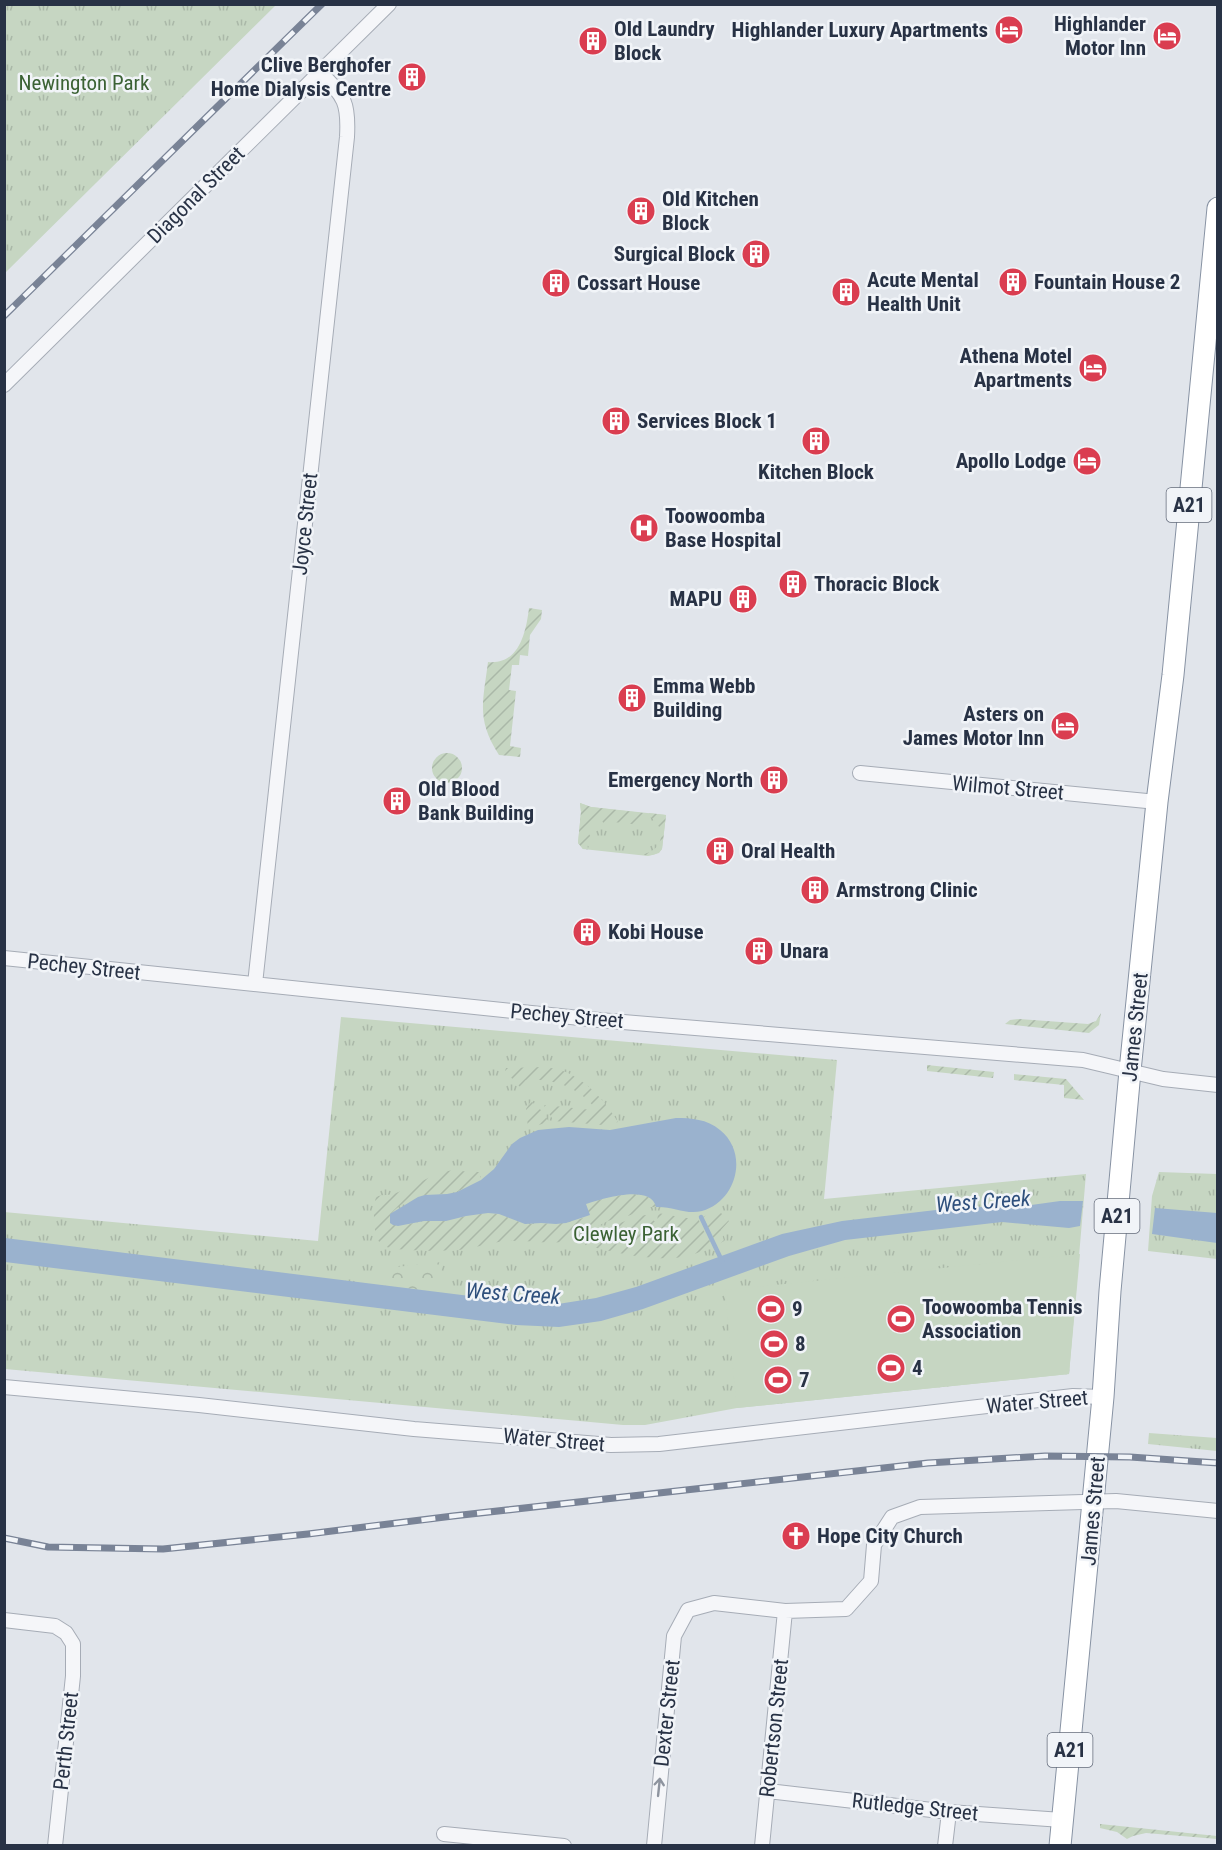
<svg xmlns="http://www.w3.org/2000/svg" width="1222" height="1850" font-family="'Roboto Condensed',sans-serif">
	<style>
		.grass { fill: url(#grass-tufts) }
		.forest { fill: url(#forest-crowns) }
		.garden { fill: url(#garden-furrows) }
		.pitch { fill: #c6d6c2 }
		.water { fill: #9ab2ce }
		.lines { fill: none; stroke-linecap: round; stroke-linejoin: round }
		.stream { stroke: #9ab2ce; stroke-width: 4.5 }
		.minor-casing { stroke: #a6acb6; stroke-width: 16 }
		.trunk-casing { stroke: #8792a3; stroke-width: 23 }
		.minor { stroke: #f5f6f9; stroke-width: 14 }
		.trunk { stroke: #fff; stroke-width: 21 }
		.rail-casing { stroke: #798396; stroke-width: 7 }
		.rail { stroke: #f1f4f8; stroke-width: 4.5; stroke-dasharray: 14; stroke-linecap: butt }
		.oneway { stroke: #8e949f }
		.labels { text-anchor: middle; stroke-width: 5; stroke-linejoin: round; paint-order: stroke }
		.shield { fill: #f1f4f8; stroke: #646c7b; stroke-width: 1.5 }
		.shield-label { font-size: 20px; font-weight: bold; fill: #283245 }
		.poi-label { font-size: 21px; font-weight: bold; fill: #283245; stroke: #f1f4f8; text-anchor: start }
		.park-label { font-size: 21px; fill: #3b6234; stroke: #f1f4f8 }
		.street-label { font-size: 21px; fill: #283245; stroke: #f1f4f8 }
		.water-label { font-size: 22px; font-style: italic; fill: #2e4f7c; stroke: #f1f4f8 }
	</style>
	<defs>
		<pattern id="grass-tufts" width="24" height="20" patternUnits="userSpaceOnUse" patternTransform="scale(1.5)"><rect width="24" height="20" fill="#c6d6c2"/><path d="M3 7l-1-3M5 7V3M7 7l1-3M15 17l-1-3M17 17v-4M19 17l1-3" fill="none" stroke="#aab8a8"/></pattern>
		<pattern id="forest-crowns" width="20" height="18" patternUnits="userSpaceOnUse" patternTransform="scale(1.5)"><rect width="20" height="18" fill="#c6d6c2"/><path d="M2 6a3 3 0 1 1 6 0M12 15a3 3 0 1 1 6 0" fill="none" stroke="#aab8a8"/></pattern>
		<pattern id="garden-furrows" width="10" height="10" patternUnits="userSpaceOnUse" patternTransform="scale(1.5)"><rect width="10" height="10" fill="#c6d6c2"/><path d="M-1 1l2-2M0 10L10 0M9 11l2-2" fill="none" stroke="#aab8a8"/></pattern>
	</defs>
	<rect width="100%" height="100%" fill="#e1e5eb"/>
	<path class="grass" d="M5 4H276V5L5 273Z
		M580 803 591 807 666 815 662 849 659 853 648 856 583 849 578 843 581 812Z
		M341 1017 837 1060 824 1199 1086 1174 1069 1374 737 1408 645 1425H623L5 1369 4 1212 318 1241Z
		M1159 1172 1217 1174V1259L1148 1251 1152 1196Z
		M1149 1433 1217 1438V1451L1148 1444Z"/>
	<path class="forest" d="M442 1262 440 1284 435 1292 373 1284 376 1270 384 1266 396 1267Z"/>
	<path class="garden" d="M529 608 542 610 541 619 530 635 528 656 520 655 519 665H512L509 690 516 691 510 746 521 748 520 757 499 755C476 719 483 702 488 662 519 665 526 633 529 608Z
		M432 768a15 15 0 1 1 30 0a15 15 0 1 1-30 0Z
		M580 803 591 807 643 813 642 825 613 822 609 824 607 828 602 821 595 820C588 824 586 831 591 837L587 842 588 849H583L578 843 581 812Z
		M649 813 666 815 662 849C657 855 652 856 644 855V854C665 849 667 826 648 816Z
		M1101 1013 1099 1025 1089 1033 1005 1024 1010 1020 1019 1019 1088 1024 1096 1021Z
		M927 1065 994 1072 993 1078 927 1071Z
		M542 1067C551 1068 561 1069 570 1074 590 1084 607 1104 618 1122L603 1125 554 1121 544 1106 545 1105 592 1110 595 1108C578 1087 553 1078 526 1080L520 1087 505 1071 506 1068Z
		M1014 1074 1066 1079 1084 1100 1064 1098V1085L1014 1080Z
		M531 1101 543 1112 549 1122 528 1128 526 1109Z
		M455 1170 469 1172H479L481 1180C471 1185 462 1191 451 1193 443 1195 435 1194 427 1195 415 1196 392 1207 389 1219L398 1226 424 1221H446L466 1216 488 1213 499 1214 525 1224 566 1223 590 1216 585 1204C601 1199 651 1183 656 1207H642C634 1218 619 1216 608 1221 595 1226 582 1239 568 1241 548 1245 528 1240 508 1241 491 1242 476 1248 459 1250 445 1251 392 1252 382 1245 372 1238 373 1207 376 1197 383 1194 389 1196 396 1193 417 1186 432 1172 455 1170Z
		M718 1210 729 1221 721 1230 724 1241 717 1245 703 1217Z
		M658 1213 685 1218H698L702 1228 713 1246C705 1250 696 1254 687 1256 659 1263 612 1252 585 1245 591 1228 624 1223 640 1216L646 1215 657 1223Z
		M1100 1824 1217 1836V1839L1146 1833 1133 1836 1127 1839 1117 1832 1100 1828Z"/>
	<path class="pitch" d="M1080 1254 1069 1374 737 1408 725 1290Z"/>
	<path class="water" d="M676 1118C691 1118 707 1119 720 1130 749 1153 737 1201 702 1211 686 1215 672 1206 656 1207 651 1183 601 1199 586 1204L590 1215 566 1223 556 1224 541 1223 525 1224 499 1214 488 1213 466 1216 446 1221H424L398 1226 393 1225 390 1223V1214L418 1197 425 1195 447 1194 457 1192 481 1180 494 1169 512 1144 520 1138 538 1130 569 1127 610 1130Z
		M1060 1201H1083L1080 1226 1069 1228 1002 1222 845 1240 789 1256 643 1309 601 1321 559 1327 516 1325 5 1262V1238L518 1302 558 1304 596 1298 636 1287 782 1234 842 1221 970 1206 992 1208 1017 1207Z
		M1155 1208 1217 1213V1243L1152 1234Z"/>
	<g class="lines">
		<path class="stream" d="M701 1217 722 1261"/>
		<g class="minor-casing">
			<path id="minor" d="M4 385 389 4
				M860 773 1157 802
				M4 958 599 1020 1083 1060 1163 1079 1218 1085
				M255 984 347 137C349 101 344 97 320 72
				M4 1387 199 1405 414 1429 611 1445 659 1444 1073 1396 1103 1397
				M4 1620 55 1626 66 1633 73 1644V1676L55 1846
				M768 1791 949 1812 1062 1820
				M444 1834 564 1846
				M654 1846 674 1636 688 1610 714 1603 785 1611 846 1609 871 1581 874 1545 892 1517 920 1507 1116 1501 1218 1511
				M762 1846 785 1611
				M945 1846 949 1812"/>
		</g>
		<g class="trunk-casing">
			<path id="trunk" d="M1060 1846 1103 1397 1110 1291 1130 1071 1157 802 1173 675 1218 208"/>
		</g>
		<use href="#minor" class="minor"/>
		<use href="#trunk" class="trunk"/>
		<g class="rail-casing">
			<path id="rail" d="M4 316 322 4
				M4 1538 48 1547 163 1549 308 1534 453 1516 928 1463 1045 1456 1130 1457 1218 1463"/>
		</g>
		<use href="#rail" class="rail"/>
	</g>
	<defs><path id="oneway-shaft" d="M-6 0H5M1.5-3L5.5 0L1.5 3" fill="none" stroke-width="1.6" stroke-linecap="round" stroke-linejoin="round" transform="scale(1.5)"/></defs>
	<use class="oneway" href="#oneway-shaft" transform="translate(659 1787) rotate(-84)"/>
	<defs>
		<g id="hotel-disc" transform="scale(1.5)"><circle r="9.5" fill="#da3d50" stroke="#f1f4f8"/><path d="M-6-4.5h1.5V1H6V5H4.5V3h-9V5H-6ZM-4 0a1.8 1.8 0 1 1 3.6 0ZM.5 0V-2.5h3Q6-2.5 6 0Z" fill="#fff"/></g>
		<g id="building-disc" transform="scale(1.5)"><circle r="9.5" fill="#da3d50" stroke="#f1f4f8"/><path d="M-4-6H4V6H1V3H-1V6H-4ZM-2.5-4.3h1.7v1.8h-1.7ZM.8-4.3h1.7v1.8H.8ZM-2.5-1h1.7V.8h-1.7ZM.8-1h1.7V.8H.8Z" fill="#fff"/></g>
		<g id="hospital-disc" transform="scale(1.5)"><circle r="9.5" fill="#da3d50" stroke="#f1f4f8"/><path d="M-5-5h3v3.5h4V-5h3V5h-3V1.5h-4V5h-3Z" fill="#fff"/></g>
		<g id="stadium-disc" transform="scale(1.5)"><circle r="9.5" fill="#da3d50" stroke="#f1f4f8"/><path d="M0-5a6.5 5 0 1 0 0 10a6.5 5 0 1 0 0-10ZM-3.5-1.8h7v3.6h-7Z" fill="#fff"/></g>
		<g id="church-disc" transform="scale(1.5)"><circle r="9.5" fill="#da3d50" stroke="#f1f4f8"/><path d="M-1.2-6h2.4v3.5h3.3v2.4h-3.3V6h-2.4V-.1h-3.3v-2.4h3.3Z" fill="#fff"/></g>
	</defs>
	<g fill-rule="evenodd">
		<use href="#hotel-disc" x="1009" y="30"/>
		<use href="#hotel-disc" x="1167" y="36"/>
		<use href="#building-disc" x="593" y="41"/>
		<use href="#building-disc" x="412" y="77"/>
		<use href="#building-disc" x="641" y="211"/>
		<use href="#building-disc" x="756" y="254"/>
		<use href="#building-disc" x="1013" y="282"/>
		<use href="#building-disc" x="556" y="283"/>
		<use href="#building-disc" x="846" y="292"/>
		<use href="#hotel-disc" x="1093" y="368"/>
		<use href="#building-disc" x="616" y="421"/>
		<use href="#building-disc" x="816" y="441"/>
		<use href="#hotel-disc" x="1087" y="461"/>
		<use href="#hospital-disc" x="644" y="528"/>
		<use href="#building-disc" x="793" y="584"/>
		<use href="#building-disc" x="743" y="599"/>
		<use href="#building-disc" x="632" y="698"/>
		<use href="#hotel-disc" x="1065" y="726"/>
		<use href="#building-disc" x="774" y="780"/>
		<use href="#building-disc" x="397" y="801"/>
		<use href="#building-disc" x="720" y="851"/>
		<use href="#building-disc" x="815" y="890"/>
		<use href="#building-disc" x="587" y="932"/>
		<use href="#building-disc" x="759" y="951"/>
		<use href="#stadium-disc" x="771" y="1309"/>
		<use href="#stadium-disc" x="901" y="1319"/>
		<use href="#stadium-disc" x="774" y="1344"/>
		<use href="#stadium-disc" x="891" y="1368"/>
		<use href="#stadium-disc" x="778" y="1380"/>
		<use href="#church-disc" x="796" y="1536"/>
	</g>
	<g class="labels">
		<g class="shield">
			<rect x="1166.5" y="488" width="45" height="34" rx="4.5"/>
			<rect x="1094.5" y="1199" width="45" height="34" rx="4.5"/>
			<rect x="1047.5" y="1733" width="45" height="34" rx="4.5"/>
		</g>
		<g class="shield-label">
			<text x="1189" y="512">A21</text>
			<text x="1117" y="1223">A21</text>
			<text x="1070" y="1757">A21</text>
		</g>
		<g class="poi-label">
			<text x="1146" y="31" text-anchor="end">Highlander<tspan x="1146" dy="24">Motor Inn</tspan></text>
			<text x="614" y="36">Old Laundry<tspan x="614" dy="24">Block</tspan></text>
			<text x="988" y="37" text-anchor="end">Highlander Luxury Apartments</text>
			<text x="391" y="72" text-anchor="end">Clive Berghofer<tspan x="391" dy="24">Home Dialysis Centre</tspan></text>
			<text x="662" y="206">Old Kitchen<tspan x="662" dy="24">Block</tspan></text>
			<text x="735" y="261" text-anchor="end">Surgical Block</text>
			<text x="867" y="287">Acute Mental<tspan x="867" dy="24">Health Unit</tspan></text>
			<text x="1034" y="289">Fountain House 2</text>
			<text x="577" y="290">Cossart House</text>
			<text x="1072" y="363" text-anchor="end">Athena Motel<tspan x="1072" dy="24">Apartments</tspan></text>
			<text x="637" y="428">Services Block 1</text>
			<text x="1066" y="468" text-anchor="end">Apollo Lodge</text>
			<text x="816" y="479" text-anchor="middle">Kitchen Block</text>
			<text x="665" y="523">Toowoomba<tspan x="665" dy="24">Base Hospital</tspan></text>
			<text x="814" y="591">Thoracic Block</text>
			<text x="722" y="606" text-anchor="end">MAPU</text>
			<text x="653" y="693">Emma Webb<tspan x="653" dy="24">Building</tspan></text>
			<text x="1044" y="721" text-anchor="end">Asters on<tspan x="1044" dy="24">James Motor Inn</tspan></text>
			<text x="753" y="787" text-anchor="end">Emergency North</text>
			<text x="418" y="796">Old Blood<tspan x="418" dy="24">Bank Building</tspan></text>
			<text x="741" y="858">Oral Health</text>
			<text x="836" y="897">Armstrong Clinic</text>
			<text x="608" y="939">Kobi House</text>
			<text x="780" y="958">Unara</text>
			<text x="922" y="1314">Toowoomba Tennis<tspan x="922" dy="24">Association</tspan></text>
			<text x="792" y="1316">9</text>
			<text x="795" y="1351">8</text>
			<text x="912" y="1375">4</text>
			<text x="799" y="1387">7</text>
			<text x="817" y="1543">Hope City Church</text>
		</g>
		<g class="park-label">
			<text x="84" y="90">Newington Park</text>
			<text x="626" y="1241">Clewley Park</text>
		</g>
		<g class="street-label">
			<text transform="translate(196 195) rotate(-45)" y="7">Diagonal Street</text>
			<text transform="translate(305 524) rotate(-84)" y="7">Joyce Street</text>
			<text transform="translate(1008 788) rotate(5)" y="7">Wilmot Street</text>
			<text transform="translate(84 967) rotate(6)" y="7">Pechey Street</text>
			<text transform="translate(567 1016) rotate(5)" y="7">Pechey Street</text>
			<text transform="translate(1135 1027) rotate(-84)" y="7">James Street</text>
			<text transform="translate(1037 1402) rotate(-5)" y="7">Water Street</text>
			<text transform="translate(554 1440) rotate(5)" y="7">Water Street</text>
			<text transform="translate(1093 1511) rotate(-85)" y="7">James Street</text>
			<text transform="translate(667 1713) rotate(-84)" y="7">Dexter Street</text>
			<text transform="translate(774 1728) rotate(-84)" y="7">Robertson Street</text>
			<text transform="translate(66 1741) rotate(-84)" y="7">Perth Street</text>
			<text transform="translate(915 1807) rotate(6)" y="7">Rutledge Street</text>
		</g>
		<g class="water-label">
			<text transform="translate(983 1201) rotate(-4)" y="8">West Creek</text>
			<text transform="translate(513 1293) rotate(4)" y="8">West Creek</text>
		</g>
	</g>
	<rect width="1222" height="1850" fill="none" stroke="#283245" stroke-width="12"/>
</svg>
